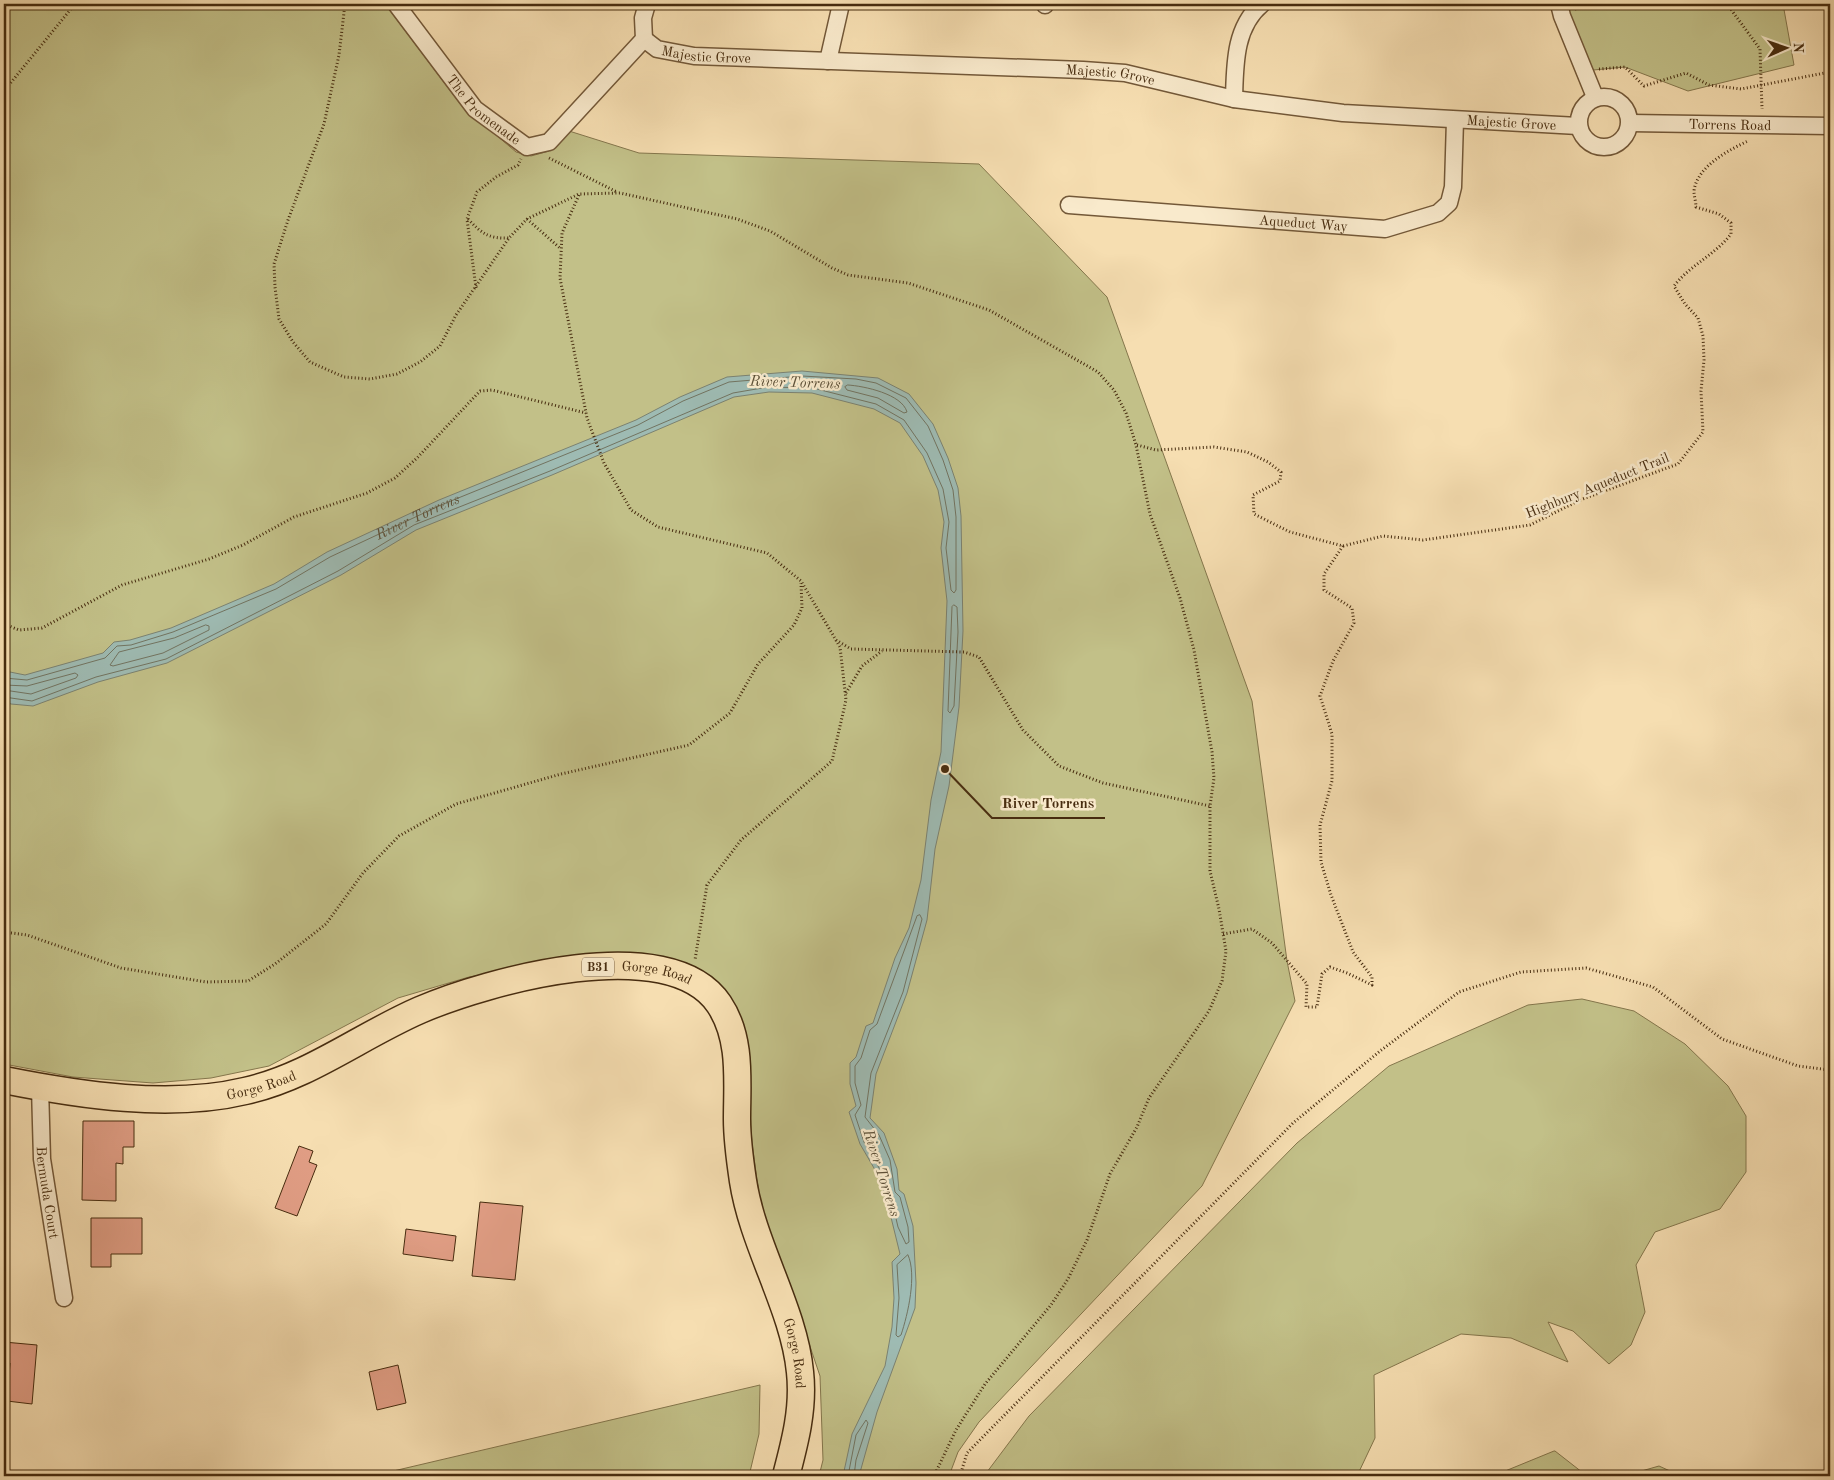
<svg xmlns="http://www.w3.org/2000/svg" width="1834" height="1480" font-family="'Old Standard TT',serif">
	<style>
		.green { fill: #c2c088; stroke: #84764c }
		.water { fill: #9ebbb3; stroke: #7b8271 }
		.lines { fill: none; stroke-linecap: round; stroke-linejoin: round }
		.shore { stroke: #727461; stroke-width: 1 }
		.building { fill: #e09d84; stroke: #472c0f }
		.street-casing { stroke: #735838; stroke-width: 19 }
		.primary-casing { stroke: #472c0f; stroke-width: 29 }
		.path { stroke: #472c0f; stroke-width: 3; stroke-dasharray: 1 2.5; stroke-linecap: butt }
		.street { stroke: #f9eacc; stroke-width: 16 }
		.primary { stroke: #f6deb1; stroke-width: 26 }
		.labels { text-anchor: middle; stroke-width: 5; stroke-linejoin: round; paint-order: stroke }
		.shield { fill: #f9eacc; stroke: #7c6548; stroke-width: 1 }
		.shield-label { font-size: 12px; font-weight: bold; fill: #472c0f }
		.street-label { font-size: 14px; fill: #472c0f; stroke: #f9eacc }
		.water-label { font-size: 15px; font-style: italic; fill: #5d5038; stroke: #f9eacc }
		.leader { fill: none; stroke: #472c0f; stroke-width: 2 }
		.callout-dot { fill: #472c0f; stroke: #f9eacc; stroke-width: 2 }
		.callout-label { font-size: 15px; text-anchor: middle; font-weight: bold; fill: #472c0f; stroke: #f9eacc; stroke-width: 5; stroke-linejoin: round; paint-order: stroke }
	</style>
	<rect width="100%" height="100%" fill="#f6deb1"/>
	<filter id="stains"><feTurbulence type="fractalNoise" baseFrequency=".004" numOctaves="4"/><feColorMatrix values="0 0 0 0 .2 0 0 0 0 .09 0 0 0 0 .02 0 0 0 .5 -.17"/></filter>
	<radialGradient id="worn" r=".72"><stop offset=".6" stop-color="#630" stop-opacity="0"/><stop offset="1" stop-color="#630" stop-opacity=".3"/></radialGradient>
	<path class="green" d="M4 4H385L461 105 516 152 531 156 549 151 569 131 639 153 979 164 1107 297 1252 701 1287 961 1295 1001 1202 1186 979 1422 958 1452 949 1476H819L823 1460 820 1376 795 1302 762 1217 752 1143 748 1079 718 994 572 958 469 977 398 998 269 1066 211 1078 153 1083 73 1077 4 1064Z
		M1568 4H1783L1794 65 1688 91 1625 67 1583 71 1574 48Z
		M1582 999 1634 1011 1685 1044 1728 1086 1746 1116V1172L1720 1209 1655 1232 1636 1265 1645 1312 1631 1345 1609 1364 1573 1331 1548 1322 1568 1362 1511 1338 1461 1334 1374 1375 1375 1438 1357 1476H984L1029 1416 1297 1143 1389 1066 1528 1005Z
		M760 1385 759 1434 749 1476H372Z
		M1555 1451 1587 1476H1493L1554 1451Z
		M1659 1466 1681 1476H1624Z"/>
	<path class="water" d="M802 371 878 378 909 394 933 424 948 458 958 488 961 516 963 631 959 707 949 786 935 849 927 920 907 993 876 1074 870 1118 884 1133 897 1169 899 1190 904 1194 913 1226 916 1283 915 1308 877 1412 859 1476H843L852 1434 885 1366 892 1327 894 1298 892 1262 900 1254 886 1197 878 1175 860 1144 849 1112 856 1106 850 1084V1063L856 1057 866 1026 873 1023 895 958 909 928 921 880 931 800 941 752 947 601 941 548 944 522 938 490 923 456 900 423 874 409 812 393 769 392 734 397 552 475 416 530 341 575 167 663 98 682 33 706 11 704 4 701V674L10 672 25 675 103 653 114 642 130 640 171 628 274 584 327 552 439 500 636 420 680 397 727 377Z"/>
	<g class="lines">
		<g class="shore">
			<path d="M848 385C864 386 902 394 907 412L904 413 878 398 847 390 845 387Z"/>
			<path d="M954 605 957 607 958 632 954 706 950 713 948 711 952 607Z"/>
			<path d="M206 625 209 626V630L163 653 113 666 110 665 119 652 174 638Z"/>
			<path id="s1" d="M4 678 27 680 105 658 117 646 131 645 173 632 276 589 330 557 441 505 638 425 683 401 729 382 802 376 856 379 876 383 906 398 928 426 943 460 953 490 956 517V590L954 593 951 590 946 548 949 522 943 489 927 453 904 420 876 404 813 388 768 387 733 393 550 471 414 525 338 571 166 659 96 677 32 701 4 697"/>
			<path d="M4 685 27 686 75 673 78 675 76 678 31 694 4 690"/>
			<path d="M920 915 922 919 903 992 871 1073 865 1117 879 1135 890 1160 895 1192 900 1197 908 1227 909 1242 906 1244 898 1227 890 1193 882 1173 864 1142 855 1115 861 1105 855 1083V1066L861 1058 870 1030 877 1024 917 916Z"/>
			<path d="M908 1255C917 1275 908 1314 901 1335L898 1337 896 1335 899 1298 897 1265Z"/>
			<path d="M848 1476 856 1435 866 1420 868 1423 856 1460 854 1476"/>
		</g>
	</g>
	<path class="building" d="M83 1121H134V1147H123V1164L116 1163V1201L82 1200Z
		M299 1146 313 1151 309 1162 317 1165 297 1216 275 1208Z
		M480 1202 523 1206 515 1280 472 1276Z
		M91 1218H142V1254H111V1267H91Z
		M406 1229 456 1236 453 1261 403 1254Z
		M4 1342 37 1345 32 1404 7 1401 10 1363H4Z
		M398 1365 406 1403 377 1410 369 1372Z"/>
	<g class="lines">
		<g class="street-casing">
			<g id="street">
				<path id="s2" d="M396 4 475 109 527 147 549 142 644 39 643 18 647 4"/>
				<path d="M1559 4 1562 16 1595 97"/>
				<path d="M1045 5V4"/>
				<path id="s3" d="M644 39 657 49 694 56 1083 70 1125 73 1234 99 1343 113 1578 126"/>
				<path d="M828 61 841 4"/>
				<circle cx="1604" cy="122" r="25"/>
				<path d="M1234 99C1235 66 1234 27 1262 4"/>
				<path id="s4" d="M1630 123 1830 126"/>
				<path id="s5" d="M1069 205 1385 229 1438 213 1449 203 1453 187 1455 120"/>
				<path id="s6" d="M40 1087 42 1159 64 1298"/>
			</g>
		</g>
		<g class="primary-casing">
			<g id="primary">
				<path id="s7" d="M4 1080C79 1095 170 1109 245 1091 309 1077 360 1036 420 1010 487 981 669 930 719 1004 742 1038 737 1081 737 1119 737 1140 740 1161 743 1181 753 1246 794 1309 800 1372 804 1408 795 1442 786 1476"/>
			</g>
		</g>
		<path class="path" d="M345 4 339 55 324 124 288 220 274 264 275 287 279 319 293 342 310 362 344 377 370 379 397 374 420 362 440 346 456 315 509 238 527 219 579 194 620 193 737 219 770 231 832 268 848 275 908 283 989 310 1098 372 1114 390 1126 413 1136 445 1150 514 1180 598 1194 650 1212 752 1214 778 1210 806V871L1219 909 1226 951 1222 981 1209 1011 1149 1098 1137 1127 1110 1174 1087 1240 1068 1279 1051 1305 985 1384 956 1430 934 1476
			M1642 4H1673
			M1727 4 1760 49 1762 109
			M1575 9 1596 4
			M1599 69 1625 67 1644 86 1686 73 1709 85 1741 89 1830 72
			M4 91 75 4
			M549 158 617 192
			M579 195 562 233 560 278 587 418 604 463 631 510 658 527 767 553 801 581 840 647 846 700 832 761 741 840 707 885 695 960
			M468 219C481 233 489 239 509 238
			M527 219 561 249
			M476 288 467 219 477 192 496 177 518 165 521 159
			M1137 445 1156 450 1214 447 1247 452 1268 462 1281 472 1280 481 1253 495 1254 514 1290 532 1343 546 1383 536 1423 540 1530 525 1580 500 1678 464 1703 432 1701 391 1704 360 1703 336 1698 318 1685 304 1674 286C1690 265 1715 255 1731 234V223L1719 214 1696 207C1696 202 1694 196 1694 191 1697 166 1729 150 1748 141
			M4 624 19 630 42 628 122 585 209 559 243 545 294 517 367 493 395 478 417 458 480 391 492 390 586 413
			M836 640 851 649 964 652 979 657 1023 730 1059 766 1103 783 1210 806
			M846 693 862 666 882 651
			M4 932 27 935 121 968 206 982 248 981 275 964 326 924 363 873 399 836 456 804 561 774 689 745 730 713 758 664 794 625 802 608 801 583
			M1223 934 1252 929 1272 943 1307 984 1306 1007H1317L1322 974 1330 967 1347 973 1372 985V977L1353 952 1331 895 1321 862 1320 825 1332 781V734L1320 696 1333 661 1354 623 1352 608 1324 590V574L1343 546
			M960 1476 967 1453 1293 1123 1380 1051 1459 992 1521 972 1586 968 1653 987 1722 1039 1798 1066 1830 1070"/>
		<use href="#street" class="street"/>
		<use href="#primary" class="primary"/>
	</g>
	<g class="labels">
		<rect class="shield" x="582" y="957.5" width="32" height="19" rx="4"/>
		<g class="shield-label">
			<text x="598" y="971">B31</text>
		</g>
		<g class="street-label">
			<text dy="5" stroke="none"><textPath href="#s3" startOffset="66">Majestic Grove</textPath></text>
			<text dy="5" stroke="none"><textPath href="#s3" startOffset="471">Majestic Grove</textPath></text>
			<text dy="5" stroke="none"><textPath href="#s2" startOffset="138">The Promenade</textPath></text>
			<text dy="5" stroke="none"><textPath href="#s3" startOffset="876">Majestic Grove</textPath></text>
			<text dy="5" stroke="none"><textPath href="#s4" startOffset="100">Torrens Road</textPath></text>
			<text dy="5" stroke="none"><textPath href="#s5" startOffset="235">Aqueduct Way</textPath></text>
			<text transform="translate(1597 485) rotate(-22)" y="5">Highbury Aqueduct Trail</text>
			<text dy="5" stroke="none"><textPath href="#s7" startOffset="680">Gorge Road</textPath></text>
			<text dy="5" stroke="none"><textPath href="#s7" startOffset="260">Gorge Road</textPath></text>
			<text dy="5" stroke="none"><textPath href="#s6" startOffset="106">Bermuda Court</textPath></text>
			<text dy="5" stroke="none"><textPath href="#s7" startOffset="1114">Gorge Road</textPath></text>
		</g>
		<g class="water-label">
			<text transform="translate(795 382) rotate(2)" y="5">River Torrens</text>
			<text dy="5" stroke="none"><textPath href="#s1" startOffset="450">River Torrens</textPath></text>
			<text transform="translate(882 1173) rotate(72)" y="5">River Torrens</text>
		</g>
	</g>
	<path class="leader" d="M945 769L992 818H1105"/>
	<circle class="callout-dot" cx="945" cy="769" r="5"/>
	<g class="callout-label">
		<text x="1048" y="808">River Torrens</text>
	</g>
	<rect width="1834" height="1480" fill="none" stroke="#f6deb1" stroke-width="20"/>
	<rect x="5" y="5" width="1824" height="1470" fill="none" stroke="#472c0f" stroke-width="2.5"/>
	<rect x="10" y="10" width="1814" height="1460" fill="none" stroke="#472c0f"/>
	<g transform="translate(1786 48) rotate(88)" stroke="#f9eacc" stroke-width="4" paint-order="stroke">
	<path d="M0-4L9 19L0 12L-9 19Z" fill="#472c0f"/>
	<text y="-8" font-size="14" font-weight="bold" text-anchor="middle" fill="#472c0f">N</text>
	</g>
	<rect width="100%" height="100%" filter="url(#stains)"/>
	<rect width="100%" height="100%" fill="url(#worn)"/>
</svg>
